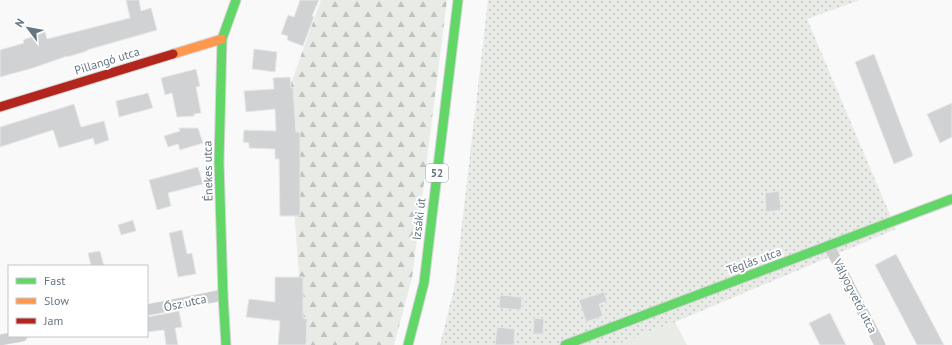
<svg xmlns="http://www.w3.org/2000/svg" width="952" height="345" font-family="'PT Sans',sans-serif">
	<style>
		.grass { fill: #e8ebe6 }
		.forest { fill: url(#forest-firs) }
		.park { fill: url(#park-dots) }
		.building { fill: #d0d2d3; stroke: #e8e8e8 }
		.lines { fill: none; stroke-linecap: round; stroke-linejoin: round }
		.fast-casing { stroke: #d5d6d7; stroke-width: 11 }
		.slow-casing { stroke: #d5d6d7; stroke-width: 11 }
		.jam-casing { stroke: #d5d6d7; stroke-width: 11 }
		.street { stroke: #cecfd0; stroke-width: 11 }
		.fast { stroke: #63d668; stroke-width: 9 }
		.slow { stroke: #ff974d; stroke-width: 9 }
		.jam { stroke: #b3261e; stroke-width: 9 }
		.labels { text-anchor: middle; stroke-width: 4; stroke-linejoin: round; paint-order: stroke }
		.shield { fill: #fff; stroke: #939fa8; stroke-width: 1 }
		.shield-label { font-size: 11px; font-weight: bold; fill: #657683 }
		.street-label { font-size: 12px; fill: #657683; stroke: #fff }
	</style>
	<defs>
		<pattern id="forest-firs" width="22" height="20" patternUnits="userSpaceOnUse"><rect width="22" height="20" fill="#e8ebe6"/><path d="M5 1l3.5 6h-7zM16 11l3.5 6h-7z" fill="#c0c3c0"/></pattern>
		<pattern id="park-dots" width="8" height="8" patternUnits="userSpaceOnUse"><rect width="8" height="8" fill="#e8ebe6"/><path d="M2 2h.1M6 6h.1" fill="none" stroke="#c0c3c0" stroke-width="1.8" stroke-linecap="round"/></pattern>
	</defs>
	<rect width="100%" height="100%" fill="#f9f9f9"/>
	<path class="grass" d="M675 322 687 345H615Z"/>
	<path class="forest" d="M321 0H447L412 278 394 345H304L286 97Z"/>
	<path class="park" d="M488 0H860L807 19 896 229 675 322 615 345H440L455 284Z"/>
	<path class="building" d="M126 0H139L141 11 151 8 157 30 87 50V51L67 57V56L33 68 0 77V50L24 43 23 40 45 32 47 39 130 18Z
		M300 0H319L312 16 314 17 303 46 287 40 288 36 281 34 288 15 294 17Z
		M254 49 277 52 275 72 252 69Z
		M874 54 913 156 894 164 855 62Z
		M196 69 200 86 196 87 201 113 194 114V116L177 117 172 93 165 95 161 78Z
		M290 77 291 88H293L296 132H300V216H280L279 159H275V149L249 148V143L243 142 244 130 276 131 275 109 246 112 244 91 274 89 273 78Z
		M148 93 153 108 119 117 116 101Z
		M952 103V137L940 143 927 114Z
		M74 104 81 127 104 121 109 140 95 145 93 138 59 148 53 130 0 147V127Z
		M179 128H198L203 143 180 150 178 144 168 147 164 136 180 131Z
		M198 167 203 184 168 193 171 206 157 210 149 180Z
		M779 191 781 210 766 212 765 193Z
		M133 220 136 231 121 235 118 225Z
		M182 230 187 254 192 253 196 274 178 277 169 233Z
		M100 251 104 266H91L88 253Z
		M896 254 944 345H917L875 265Z
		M275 277H303V318L307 319 306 345H278L280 321 246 317 249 299 275 302Z
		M604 292 607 301 599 304 603 316 586 322 579 300Z
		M500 295 522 297 521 310 499 308Z
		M179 311 182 327 175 328 178 345H166L164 330 147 332V317Z
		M830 313 846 345H820L809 323Z
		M534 318 544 319 543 334H533Z
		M497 327 515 329 514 345H495Z"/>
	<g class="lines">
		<g class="fast-casing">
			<path id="fast" d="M226 345 223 295 219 162 222 39 236 0
				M408 345 424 283 458 0
				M565 345 952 199"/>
		</g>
		<g class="slow-casing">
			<path id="slow" d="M173 54 222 39"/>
		</g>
		<g class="jam-casing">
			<path id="jam" d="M0 107 173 54"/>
		</g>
		<path class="street" d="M829 246 880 345
			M147 310 223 295
			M0 340 22 336"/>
		<use href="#fast" class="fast"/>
		<use href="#slow" class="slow"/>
		<use href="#jam" class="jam"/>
	</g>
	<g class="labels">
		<rect class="shield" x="426" y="164" width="22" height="18" rx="3"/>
		<g class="shield-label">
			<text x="437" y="177">52</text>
		</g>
		<g class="street-label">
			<text transform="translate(107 61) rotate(-17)" y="4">Pillangó utca</text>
			<text transform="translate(208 171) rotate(-91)" y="4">Énekes utca</text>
			<text transform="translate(419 219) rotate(-83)" y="4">Izsáki út</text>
			<text transform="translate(754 261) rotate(-20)" y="4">Téglás utca</text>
			<text transform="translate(855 296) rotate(63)" y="4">Vályogvető utca</text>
			<text transform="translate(185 303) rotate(-12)" y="4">Ősz utca</text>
		</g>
	</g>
	<rect x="8" y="265" width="140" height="72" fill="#ffffff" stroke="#c1c8cd"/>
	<rect x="16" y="278" width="20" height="6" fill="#63d668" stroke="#c1c8cd"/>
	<text x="44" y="285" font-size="12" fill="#657683">Fast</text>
	<rect x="16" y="298" width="20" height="6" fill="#ff974d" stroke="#c1c8cd"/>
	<text x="44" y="305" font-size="12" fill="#657683">Slow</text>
	<rect x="16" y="318" width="20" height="6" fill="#b3261e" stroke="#c1c8cd"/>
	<text x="44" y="325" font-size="12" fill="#657683">Jam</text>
	<g transform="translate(28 28) rotate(302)" stroke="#ffffff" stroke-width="3" paint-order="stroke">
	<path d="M0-3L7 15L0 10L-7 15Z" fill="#657683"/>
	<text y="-6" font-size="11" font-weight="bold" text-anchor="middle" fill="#657683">N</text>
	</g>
</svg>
